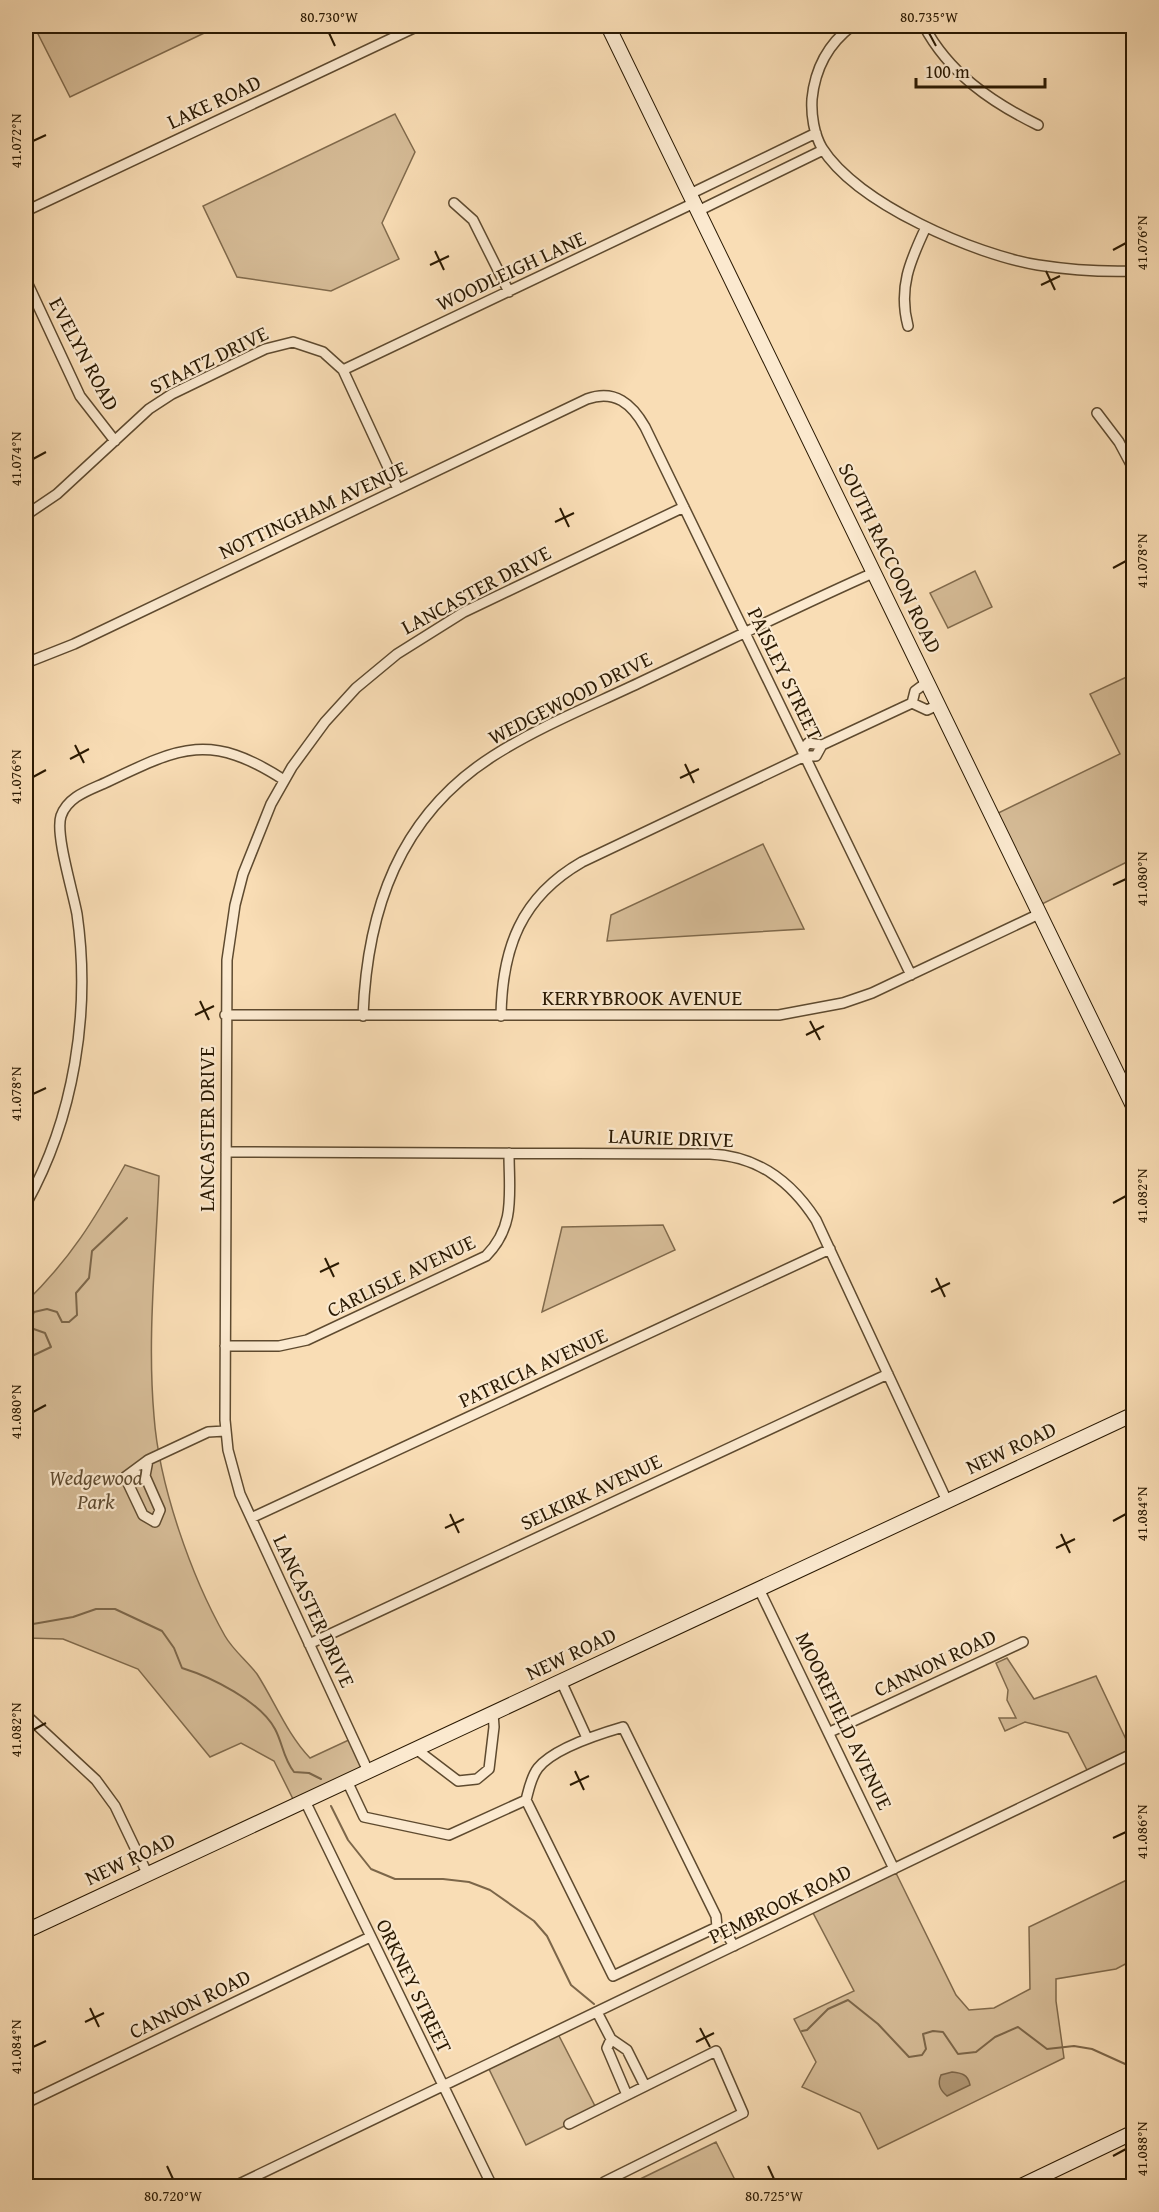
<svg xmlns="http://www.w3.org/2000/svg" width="1159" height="2212" font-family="'Gentium Book Plus',serif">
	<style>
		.green { fill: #d6bc97; stroke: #806a4c; stroke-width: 1.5 }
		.water { fill: #b39a78; stroke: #7c6649; stroke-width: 1.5 }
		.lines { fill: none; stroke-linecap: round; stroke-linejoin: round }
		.stream { stroke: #7c6649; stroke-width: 2 }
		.street-casing { stroke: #5e4a2f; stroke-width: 12 }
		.secondary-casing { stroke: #2a1902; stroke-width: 16 }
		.street { stroke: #fbe9cf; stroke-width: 9 }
		.secondary { stroke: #fbe9cf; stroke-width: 14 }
		.ticks { fill: none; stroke: #2a1902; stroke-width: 2 }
		.labels { text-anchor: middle; stroke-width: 4.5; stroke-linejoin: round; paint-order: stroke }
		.street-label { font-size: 21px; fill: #2a1902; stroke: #fbe9cf }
		.park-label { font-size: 21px; font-style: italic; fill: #5e4a2f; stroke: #fbe9cf }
		.neatline { fill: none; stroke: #2a1902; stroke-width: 2 }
		.ticks-label { font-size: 15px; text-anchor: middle; fill: #2a1902 }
	</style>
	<rect width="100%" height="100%" fill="#f9ddb5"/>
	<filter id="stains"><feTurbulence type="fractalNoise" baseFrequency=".00333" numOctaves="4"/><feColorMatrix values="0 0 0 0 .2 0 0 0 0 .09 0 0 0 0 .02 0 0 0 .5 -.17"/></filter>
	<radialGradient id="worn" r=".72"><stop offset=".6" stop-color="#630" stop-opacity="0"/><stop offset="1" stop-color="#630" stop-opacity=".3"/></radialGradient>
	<path class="green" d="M34 26H219L70 97Z
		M395 114 415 152 382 223 399 259 331 291 237 277 203 206Z
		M975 571 992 607 948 628 930 593Z
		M1133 674V859L1036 907 992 816 1120 754 1090 694Z
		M763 844 804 929 607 941 611 915Z
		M125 1165 159 1176C156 1255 147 1337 154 1416 159 1485 191 1576 225 1636 233 1650 247 1661 257 1674 275 1702 287 1734 310 1758L353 1738 368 1771 296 1805 274 1761 241 1743 210 1757 138 1669 63 1639 26 1638V1302C71 1258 94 1220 125 1165Z
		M663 1225 675 1250 542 1312 562 1227Z
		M1007 1658 1034 1699 1096 1676 1131 1750 1088 1772 1068 1733 1025 1722 1005 1731 999 1718H1016L1007 1700 1008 1690 996 1663Z
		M894 1869 956 1995 969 2010 994 2008 1030 1989 1029 1927 1133 1877V1960L1116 1969 1056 1979V2001L1064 2058 878 2149 860 2113 802 2087 816 2062 794 2019 854 1991 811 1909Z
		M557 2032 597 2110 526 2145 487 2065Z
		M716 2142 738 2186H633L632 2183Z"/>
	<path class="water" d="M952 2072C961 2073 968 2074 970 2085L947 2096C940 2090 937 2084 941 2075Z"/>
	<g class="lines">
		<path class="stream" d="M26 1362 32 1356 51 1347 45 1333 28 1327 34 1312 47 1309 57 1312 62 1322H69L77 1315 76 1293 89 1278 92 1251 127 1218
			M26 1623 33 1624 73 1617 96 1609H115L162 1631 174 1648 182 1668C211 1677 260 1701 275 1729 283 1744 283 1758 294 1772L309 1773 321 1779
			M331 1806 348 1840 371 1869 395 1879H443L469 1882 490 1890 534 1921 547 1936 571 1985 594 2004
			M802 2031 807 2030 828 2009 848 2000 878 2024 909 2057 922 2055 926 2049 923 2034 933 2031 943 2032 958 2054 976 2052 995 2037 1018 2027 1047 2049 1074 2046 1092 2049 1134 2068"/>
		<g class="street-casing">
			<path id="street" d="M852 26C828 44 815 69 812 99 811 115 814 134 822 148 857 204 976 255 1038 265 1070 270 1102 272 1134 271
				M924 26C949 73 991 102 1038 125
				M690 194 816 133
				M454 203 473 220 509 292
				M26 211 418 26
				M698 211 823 150
				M26 280 80 396 115 441
				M908 326C898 288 910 261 926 227
				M343 370 694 203
				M1097 413 1119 442 1134 470
				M26 515 57 494 149 409 172 394 265 349 293 342 323 352 343 370 398 489
				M26 663 74 644 587 399C615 389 632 404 645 427L911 975
				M912 703 927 710 938 705
				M804 754V748L808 743 822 745
				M805 756H816L822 745 912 703 915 691 927 682
				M225 1015H779L843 1003 872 993 1039 914
				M363 1016C367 910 399 816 493 756 540 726 593 705 643 681 720 645 796 607 873 573
				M501 1016C502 948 521 897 582 862L805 756
				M226 1152 710 1154C758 1156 791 1181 816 1220L947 1501
				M26 1204C74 1118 91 1012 77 914 73 892 55 834 61 816 68 796 90 790 107 782 180 747 210 732 284 780
				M225 1346H279L307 1340 486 1256C516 1226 509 1193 509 1153
				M148 1460 145 1476 160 1510 155 1522 143 1515 125 1477Z
				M148 1460 208 1432 225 1431
				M251 1518 830 1249
				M759 1589 894 1869
				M309 1644 888 1374
				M561 1681 587 1738
				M26 1715 96 1780 115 1806 147 1873
				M830 1732 1023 1642
				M416 1749 458 1781 477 1779 489 1769 494 1727 493 1713
				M368 1771 240 1494 228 1450 225 1420 227 960 235 905 243 874 271 804 292 767 325 722 356 688 397 654 464 612 684 507
				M347 1781 364 1817 449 1835 526 1800C529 1789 531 1777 538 1768 554 1748 599 1734 623 1727L716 1916 717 1927 613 1976 526 1800
				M305 1801 492 2186
				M717 1927 726 1933 734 1946
				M597 2012 611 2039 627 2050 645 2086
				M611 2039 607 2048 627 2095
				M26 2103 370 1937
				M569 2124 716 2051 743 2113 604 2182
				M235 2186 1134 1753"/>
		</g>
		<g class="secondary-casing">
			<path id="secondary" d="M608 26 1134 1108
				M26 1931 1134 1414
				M1021 2186 1134 2132"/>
		</g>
		<use href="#street" class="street"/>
		<use href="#secondary" class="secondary"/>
	</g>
	<path class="ticks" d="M329 33 335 46M929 33 936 46M33 141 46 135M1113 250 1126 243M435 251 444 270M430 265 449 256M1046 271 1055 290M1041 285 1060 276M33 459 46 452M560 508 569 527M555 522 574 513M1113 568 1126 561M75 745 84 763M70 759 89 749M685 764 694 783M33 777 46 770M680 778 699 769M1113 885 1126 879M200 1001 209 1020M195 1015 214 1006M810 1021 820 1040M806 1035 824 1026M33 1094 46 1088M1113 1203 1126 1196M325 1258 334 1277M320 1272 339 1263M936 1278 945 1297M931 1292 950 1283M33 1412 46 1405M450 1514 459 1533M1113 1521 1126 1514M445 1528 464 1519M1061 1534 1070 1553M1056 1548 1075 1539M33 1730 46 1723M575 1771 584 1790M570 1785 589 1776M1113 1838 1126 1832M90 2008 99 2027M85 2022 104 2013M700 2028 710 2047M696 2042 714 2033M33 2047 46 2041M1113 2156 1126 2149M167 2166 173 2179M768 2166 774 2179"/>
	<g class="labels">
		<g class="street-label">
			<text transform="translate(214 102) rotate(-25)" y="7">LAKE ROAD</text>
			<text transform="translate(511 271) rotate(-25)" y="7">WOODLEIGH LANE</text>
			<text transform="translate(84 354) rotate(62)" y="7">EVELYN ROAD</text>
			<text transform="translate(209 360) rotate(-26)" y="7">STAATZ DRIVE</text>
			<text transform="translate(313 510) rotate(-25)" y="7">NOTTINGHAM AVENUE</text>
			<text transform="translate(890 558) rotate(64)" y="7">SOUTH RACCOON ROAD</text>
			<text transform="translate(476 590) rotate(-28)" y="7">LANCASTER DRIVE</text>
			<text transform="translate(785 674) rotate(64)" y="7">PAISLEY STREET</text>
			<text transform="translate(570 698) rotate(-27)" y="7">WEDGEWOOD DRIVE</text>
			<text x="642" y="1005">KERRYBROOK AVENUE</text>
			<text transform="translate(207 1129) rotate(-90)" y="7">LANCASTER DRIVE</text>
			<text transform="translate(671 1138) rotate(2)" y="7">LAURIE DRIVE</text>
			<text transform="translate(401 1276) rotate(-26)" y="7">CARLISLE AVENUE</text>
			<text transform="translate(533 1368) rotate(-25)" y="7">PATRICIA AVENUE</text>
			<text transform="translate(1011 1448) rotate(-25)" y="7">NEW ROAD</text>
			<text transform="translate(591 1492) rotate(-25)" y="7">SELKIRK AVENUE</text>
			<text transform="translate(314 1611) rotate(65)" y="7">LANCASTER DRIVE</text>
			<text transform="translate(571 1654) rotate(-25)" y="7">NEW ROAD</text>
			<text transform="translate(935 1663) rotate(-25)" y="7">CANNON ROAD</text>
			<text transform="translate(844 1721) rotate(64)" y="7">MOOREFIELD AVENUE</text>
			<text transform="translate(130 1859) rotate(-25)" y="7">NEW ROAD</text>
			<text transform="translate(780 1904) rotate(-26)" y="7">PEMBROOK ROAD</text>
			<text transform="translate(414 1986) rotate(64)" y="7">ORKNEY STREET</text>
			<text transform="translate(190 2004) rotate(-26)" y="7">CANNON ROAD</text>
		</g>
		<g class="park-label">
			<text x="96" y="1485">Wedgewood<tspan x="96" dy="24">Park</tspan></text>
		</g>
	</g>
	<rect width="1159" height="2212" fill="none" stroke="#f9ddb5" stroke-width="66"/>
	<path d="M916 78v9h129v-9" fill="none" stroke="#2a1902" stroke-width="3"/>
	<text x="925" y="78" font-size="18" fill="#2a1902" stroke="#fbe9cf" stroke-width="4.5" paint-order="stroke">100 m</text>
	<rect x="33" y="33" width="1093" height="2146" class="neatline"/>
	<g class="ticks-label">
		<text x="329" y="22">80.730°W</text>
		<text x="929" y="22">80.735°W</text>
		<text transform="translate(16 141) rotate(-90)" y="5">41.072°N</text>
		<text transform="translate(1142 243) rotate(-90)" y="5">41.076°N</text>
		<text transform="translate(16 459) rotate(-90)" y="5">41.074°N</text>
		<text transform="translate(1142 561) rotate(-90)" y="5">41.078°N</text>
		<text transform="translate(16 777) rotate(-90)" y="5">41.076°N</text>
		<text transform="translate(1142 879) rotate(-90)" y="5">41.080°N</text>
		<text transform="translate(16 1094) rotate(-90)" y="5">41.078°N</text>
		<text transform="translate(1142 1196) rotate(-90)" y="5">41.082°N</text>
		<text transform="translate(16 1412) rotate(-90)" y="5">41.080°N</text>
		<text transform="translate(1142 1514) rotate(-90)" y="5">41.084°N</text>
		<text transform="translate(16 1730) rotate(-90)" y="5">41.082°N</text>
		<text transform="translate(1142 1832) rotate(-90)" y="5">41.086°N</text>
		<text transform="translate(16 2047) rotate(-90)" y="5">41.084°N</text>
		<text transform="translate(1142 2149) rotate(-90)" y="5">41.088°N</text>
		<text x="173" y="2201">80.720°W</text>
		<text x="774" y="2201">80.725°W</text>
	</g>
	<rect width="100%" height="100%" filter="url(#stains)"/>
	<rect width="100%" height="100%" fill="url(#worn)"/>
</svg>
